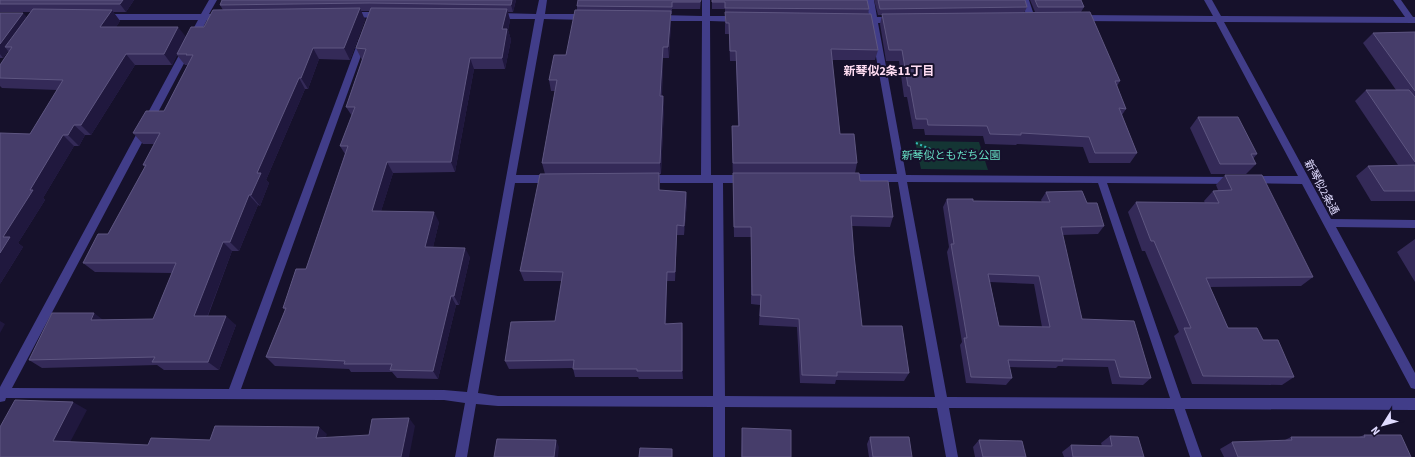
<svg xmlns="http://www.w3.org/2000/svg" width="1415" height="457" font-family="'Source Sans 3','Noto Sans JP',sans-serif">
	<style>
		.green { fill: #143534 }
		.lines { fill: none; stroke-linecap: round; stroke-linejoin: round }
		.path { stroke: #32bcb6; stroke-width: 2; stroke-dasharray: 2 2.5; stroke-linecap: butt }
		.minor { fill: #413d89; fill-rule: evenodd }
		.wall { fill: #342a58; fill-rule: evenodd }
		.shaded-wall { fill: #20183e }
		.building { fill: #463d6a; stroke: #5e5681; fill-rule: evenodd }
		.labels { text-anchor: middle; stroke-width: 4; stroke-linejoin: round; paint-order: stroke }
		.park-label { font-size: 11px; fill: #66e0c4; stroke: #16112b }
		.street-label { font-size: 11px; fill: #e0dbff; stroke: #16112b }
		.neighbourhood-label { font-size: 12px; font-weight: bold; fill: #ffddf2; stroke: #16112b }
	</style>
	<rect width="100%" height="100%" fill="#16112b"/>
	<path class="green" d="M915 141 979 142 988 170 921 169Z"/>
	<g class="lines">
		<path class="path" d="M916 143 952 158"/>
		<path class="minor" d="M209 0H217L209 14H223L227 17 223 20H207L12 388 229 389 359 39 363 36 367 39 241 389 444 390 467 392 535 19H497L493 16 497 13 536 14 539 0H547L545 14H587L591 17 587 20 544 19 516 175H551L554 176 556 179 554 182 551 183H515L478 393 498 396H713V183H647L644 182 642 179 644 176 647 175H701L702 21H659L655 18 659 15 702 16V0H710V16H739L743 19 739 22 710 21 711 175H745L748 176 750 179 748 182 745 183H723L725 396 935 397 898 182H847L844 181 842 178 844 175 847 174H897L870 23H859L855 20 859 17H869L866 0H874L877 17H893L897 20 893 23H878L906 175 1238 177 1240 180 1238 183 1235 184 1107 183 1181 398H1415V410L1185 409 1202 457H1190L1174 409 949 408 958 457H946L937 408 725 407V457H713V407L498 406 476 404 467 457H455L465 403 444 400 6 398 5 401 0 402V387L198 20H105L101 17 105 14H201ZM907 182 1098 183 1170 398 947 397Z
			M1021 0H1029L1035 18 1034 20H1028Z
			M1204 0H1212L1221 16 1405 17 1393 0H1401L1413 17H1415V23L1224 22 1331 219 1415 220V228L1336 227 1415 373V389L1411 388 1302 184 1248 183 1246 180 1248 177 1251 176H1298L1216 22 1079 21 1075 18 1079 15 1213 16Z
			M349 12H381L385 15 381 18 346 17V13Z"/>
	</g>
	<path class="wall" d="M0 0H134L126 12H113L120 21 116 27 186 37 204 27 223 10 220 5 516 0 513 12H508L510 20 508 30 511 40 505 69H474L455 172 393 173 381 211 439 222 433 247 470 257 459 305H456L438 379 397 378 392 372H351L349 369 275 366 266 357 285 310 283 308 306 269 345 154 340 146 352 116 346 107 362 60 356 48 370 11H361L365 20 350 60 319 59 308 89H305L266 180 269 183 260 206 258 205 239 251H232L208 316 236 325 219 370H164L157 365 42 368 29 360 104 320 153 319 172 273 95 272 83 263 108 234 145 167 143 165 154 144H143L133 133 164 111 188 65H185L177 55 172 65H135L91 135H85L79 146H74L43 198 45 200 18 243 23 247 0 284 30 134 57 90 2 88 0 86V65L9 52 8 51 3 58H0V13L27 17 31 12H0Z
		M701 0 700 9H672V14H671V22L669 58H663L662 96H663L664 107 661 174H659L660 184V191L686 192 687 202 684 235H677L675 281H667L666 323 683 332V379H639L638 377H575L573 368 509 369 505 361 555 321 562 281H524L520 271 627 174H545L542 163 555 91H551L549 80 566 55 577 10V6Z
		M712 0 869 9 868 14 878 50 875 60H832L840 134 857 163 855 173H785L860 181 893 217 890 227 852 226 854 255 862 326 909 373 904 381 836 380 835 384 800 383 797 327 759 325 760 305 751 304V237H734L732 136V126H738L736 61H730L729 34H725V9H712Z
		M874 0H1025L1027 7 1024 13 1035 12 1030 0H1081L1084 7 1081 12 1120 81 1117 86 1126 109 1122 115 1137 153 1130 163H1089L1083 147 1017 144 1016 145 985 144 983 136 925 135 924 129H913L907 97H904L899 61H886L880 24 882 15H878Z
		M1415 32V201H1371L1356 176 1368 166 1398 165 1355 101 1366 90H1396L1363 43 1373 33Z
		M1198 117 1257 154 1253 159 1256 164 1246 174H1211L1190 128Z
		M1225 175 1313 277 1301 286 1210 287 1228 328 1263 340 1294 377 1282 385 1192 384 1174 336 1179 332 1145 251H1142L1128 212 1136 202 1205 203 1204 201 1213 191 1218 190 1216 185Z
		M1046 192 1087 203 1104 226 1098 234 1062 235 1082 319 1151 378 1143 385 1112 384 1108 367 1058 366 1056 368 1009 367 1012 378 1006 385 966 383 960 345 962 342 947 252 949 247 943 207 947 199 973 201 1042 202 1041 200ZM990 282 1034 284 1042 327 999 326Z
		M1415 239V282L1397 252Z
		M742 428 791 457H741L742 435Z
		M1364 435 1411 457H1224L1220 449 1232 442 1283 441 1291 437H1359Z
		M1110 436 1144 457H1064L1062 452 1071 445 1102 446 1101 443Z
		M870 437 912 457H869L867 444Z
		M979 440 1026 457H975L973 447Z"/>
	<path class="shaded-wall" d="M123 0H134L126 12 120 4Z
		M512 0H516L513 12 511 5Z
		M360 8 365 20 350 60 344 48Z
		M507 9 510 20 508 30 511 40 505 69 502 58V29Z
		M112 10 120 21 109 38 100 27Z
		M671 11V22L669 58 668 47Z
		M23 13 30 20 5 47 8 51 3 58 0 54V44Z
		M178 27 187 38 177 54V55L172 65 164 54Z
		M663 47V58L661 107 660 96Z
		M313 48 319 59 308 89 301 78Z
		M126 54 135 65 91 135 81 125Z
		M470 58 474 69 455 172 451 162Z
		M299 78 305 89 266 180 269 183 260 206 251 195 257 173Z
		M663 96 664 107 661 174 660 163Z
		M74 125 85 135 79 146 68 135Z
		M63 135 74 146 43 198 45 200 18 243 23 247 0 284V253L3 237 30 190Z
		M387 162 393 173 378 221 372 211Z
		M659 173 660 184V201L659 190Z
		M686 192 687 202 684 235V226Z
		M249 195 258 205 239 251 230 242Z
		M434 212 439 222 431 256 425 247Z
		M677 225V235L675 281V272Z
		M223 242 232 251 204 325 194 316Z
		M465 248 470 257 459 305 454 296Z
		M667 272V281L666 332 665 324Z
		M451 296 456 305 438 379 433 371Z
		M94 313 106 322 91 320Z
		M226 316 236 325 219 370 208 362Z
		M0 321 5 324 0 333Z
		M682 323 683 332V379L682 371Z
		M73 402 87 410 67 448 53 441Z
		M409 418 415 426 409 457H401Z
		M319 427 327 434 324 444 316 438Z
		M556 440 559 447 558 457H554Z"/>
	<path class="building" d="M0 0H123L120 4H0Z
		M222 0H512L511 5 369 3 220 5Z
		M578 0H701L700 2H672V7L577 6Z
		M712 0H867L869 9 725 8V2H712Z
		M878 0H1025L1027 7 880 9Z
		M1035 0H1081L1084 7H1038Z
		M360 8 344 48H313L301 78H299L257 173H261L251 195H249L230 242H223L194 316H226L208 362H152L155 357 29 360 52 313H94L91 320 153 319 176 263H83L98 234H108L146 165H143L160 133H133L146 111H164L193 55H186L187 54H177L191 27H204L213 10Z
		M371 8 507 9 502 29H507L502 58H470L451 162H387L372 211 434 212 425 247 465 248 454 296H451L433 371 390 370 392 364H344L345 361 266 357 286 308H283L296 269H306L348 146H340L355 107H346L366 49 356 48Z
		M33 9 112 10 100 27H178L164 54H126L81 125H74L68 135H63L30 190H33L3 237H10L0 253V133L30 134 63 80 0 78V65L12 47H5Z
		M575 10 671 11 668 47H663L660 96H663L660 163H542L557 80H549L554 55H566Z
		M725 12 871 14 878 50 831 49 840 134H854L857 163H733L732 126H739L736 51H730L729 23H726Z
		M1090 12 1120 81H1115L1126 109 1119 108 1137 153H1095L1089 137 1021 133V135L990 134 987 126 928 125 927 119H916L910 86H908L902 50H889L882 14Z
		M0 13H23L0 44Z
		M1415 32V91L1373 33Z
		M1366 90H1409L1415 97V162Z
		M1198 117H1238L1257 154H1251L1256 164H1220Z
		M1415 165V191H1384L1368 166Z
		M659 173V190L686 192 684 226 677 225 675 272H667L665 324 682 323V371H637V369H573L574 360 505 361 511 322 555 321 563 272 520 271 540 174Z
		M733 173H859L860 181H888L893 217 851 216 854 255 862 326H902L909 373 837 372V376L802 375 799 319 760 316 761 295H752L751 227H734Z
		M1225 175H1262L1313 277 1206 278 1228 328H1257L1263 340H1278L1294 377 1203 376 1184 328H1191L1154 241H1151L1136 202 1219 203 1213 191 1232 190Z
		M1082 191 1087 203H1097L1104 226 1061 227 1082 319 1134 321 1151 378 1120 377 1115 360 1062 359 1063 361 1008 360 1012 378 971 377 964 338H967L951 244H954L947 199H973V201L1050 202 1046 192ZM988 274 1039 276 1050 327 999 326Z
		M15 400 73 402 53 441 148 445 151 438 210 440 215 426 319 427 316 438 369 435 372 419 409 418 401 457H0V427Z
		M742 428 791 430V457H742Z
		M1364 435H1401L1411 457H1238L1232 442 1292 440 1291 437H1365Z
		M1110 436 1138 437 1144 457H1073L1071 445 1112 446Z
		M870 437H909L912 457H873Z
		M497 439 556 440 554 457H494Z
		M979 440 1022 441 1026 457H983Z
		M640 448 672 449V457H639Z"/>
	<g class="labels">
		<g class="park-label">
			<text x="951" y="159">新琴似ともだち公園</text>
		</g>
		<g class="street-label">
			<text transform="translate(1322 187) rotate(62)" y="4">新琴似2条通</text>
		</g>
		<g class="neighbourhood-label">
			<text x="889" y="75">新琴似2条11丁目</text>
		</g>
	</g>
	<g transform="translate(1383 425) rotate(233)" stroke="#16112b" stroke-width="3" paint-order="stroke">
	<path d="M0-3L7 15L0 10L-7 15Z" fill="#e0dbff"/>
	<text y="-6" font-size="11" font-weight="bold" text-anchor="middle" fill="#e0dbff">N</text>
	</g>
</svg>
